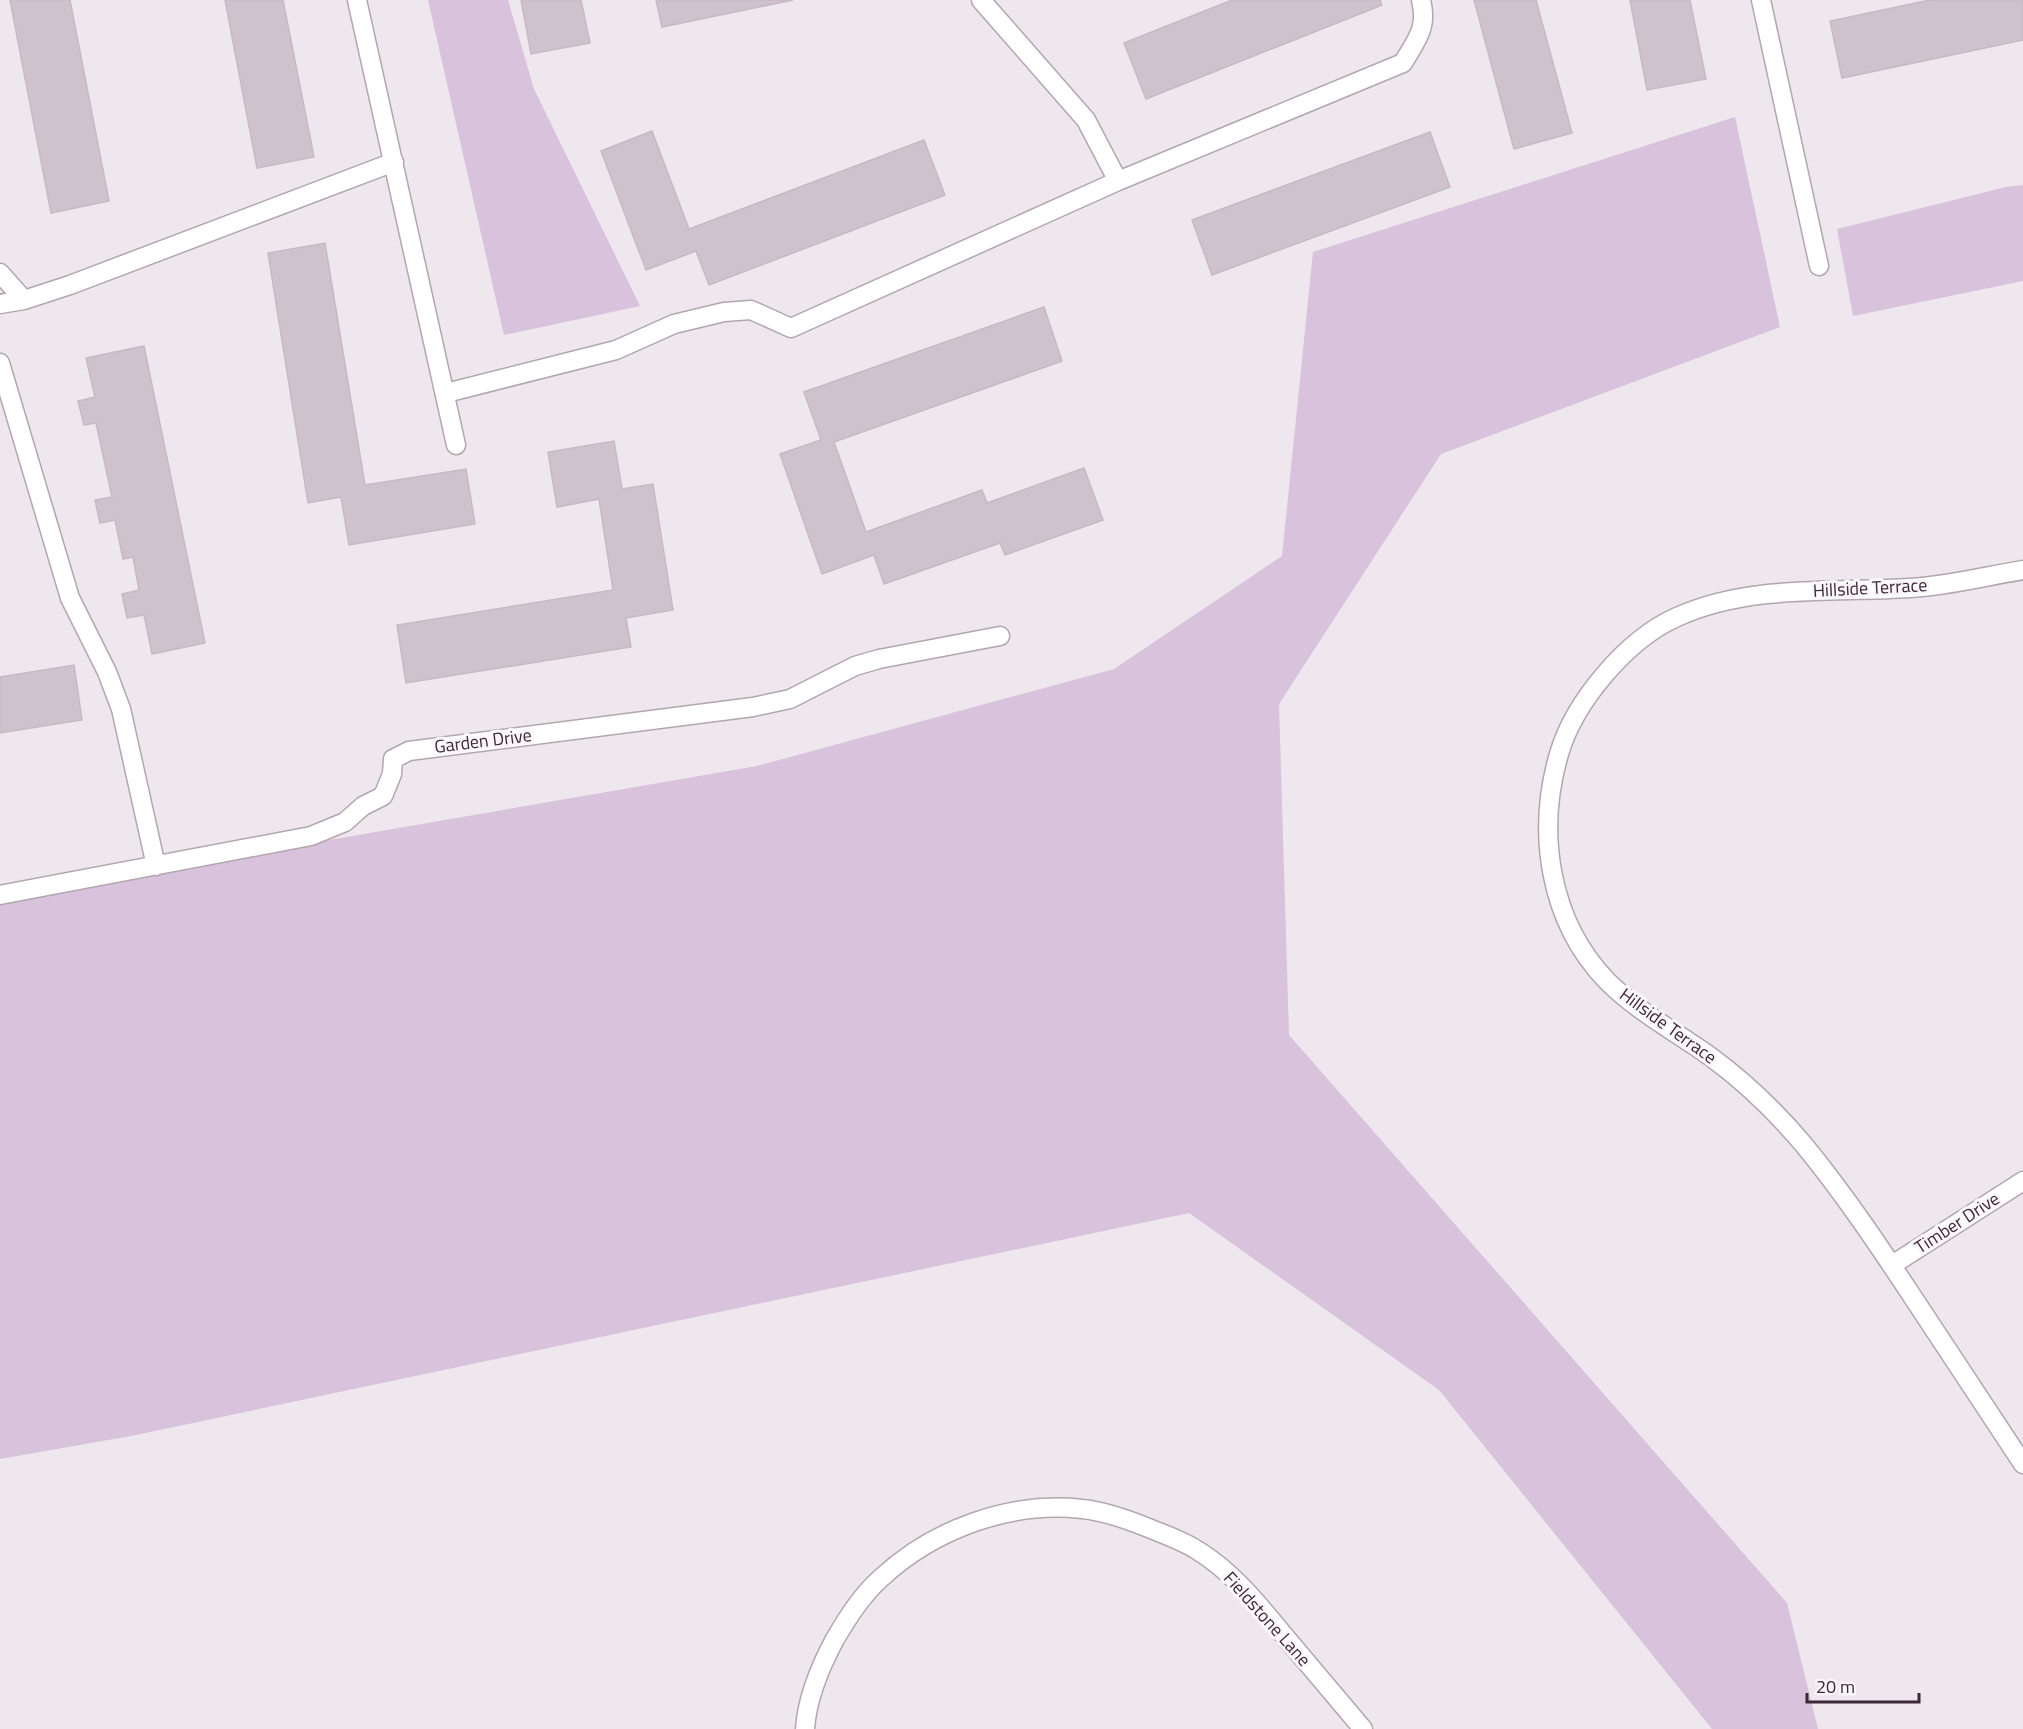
<svg xmlns="http://www.w3.org/2000/svg" width="2023" height="1729" font-family="'Titillium Web',sans-serif">
	<style>
		.green { fill: #d8c2dc }
		.building { fill: #cec3cc; stroke: #c7b9c5; stroke-width: 1.5 }
		.lines { fill: none; stroke-linecap: round; stroke-linejoin: round }
		.minor-casing { stroke: #b2a6af; stroke-width: 21 }
		.minor { stroke: #fff; stroke-width: 18 }
		.labels { text-anchor: middle; stroke-width: 6; stroke-linejoin: round; paint-order: stroke }
		.street-label { font-size: 18px; fill: #3e2737; stroke: #faf7fa }
	</style>
	<rect width="100%" height="100%" fill="#eee7ed"/>
	<path class="green" d="M428 0H508L534 89 640 306 504 335Z
		M1735 117 1780 327 1441 454 1279 704 1289 1035 1787 1603 1818 1729H1712L1439 1390 1189 1213 131 1436 0 1459V897L757 766 1114 669 1282 556 1313 252Z
		M2023 185V281L1853 316 1837 229 2006 187Z"/>
	<path class="building" d="M10 0H70L109 201 51 213Z
		M225 0H283L314 157 257 168Z
		M521 0H581L590 43 531 54Z
		M656 0H793L662 27Z
		M1232 0H1380L1382 5 1146 99 1124 43Z
		M1474 0H1536L1572 133 1514 149Z
		M1630 0H1690L1706 79 1647 90Z
		M1930 0H2023V40L1842 78 1830 21Z
		M652 131 689 229 924 140 945 195 709 285 696 251 646 270 601 151Z
		M1430 132 1450 187 1212 275 1192 220Z
		M325 243 365 485 466 469 475 524 349 545 341 497 308 503 268 253Z
		M1044 307 1062 361 834 442 866 532 982 490 987 503 1084 468 1103 520 1005 555 1000 543 884 584 874 555 822 574 780 454 821 440 804 392Z
		M144 346 205 643 152 654 144 615 127 618 122 594 139 590 133 557 123 559 115 520 100 523 95 500 112 497 96 423 84 425 78 401 95 397 86 358Z
		M614 441 622 489 653 484 673 610 626 618 631 647 406 683 397 625 613 590 599 499 557 507 548 452Z
		M74 665 82 720 0 733V677Z"/>
	<g class="lines">
		<g class="minor-casing">
			<path id="minor" d="M357 0 456 445
				M981 0 1086 120 1118 181
				M1761 0 1819 266
				M0 273 24 300
				M0 304 24 300 70 285 394 162
				M0 363 70 598 107 672 121 709 156 866
				M446 393 616 350 674 324 724 312 751 310 791 328 1118 181 1403 63C1417 39 1428 28 1421 0
				M2023 570C1986 576 1948 586 1910 588 1832 593 1750 584 1677 617 1627 639 1574 702 1559 754 1536 832 1549 921 1607 981 1638 1012 1676 1032 1711 1057 1745 1082 1777 1113 1804 1145 1845 1195 1881 1249 1916 1302 1952 1356 1987 1410 2023 1464
				M0 895 311 836 345 822 363 806 383 796 392 774 393 759 409 751 753 707 790 699 855 666 879 659 1000 636
				M1892 1265 2023 1181
				M805 1729C807 1697 820 1667 835 1639 848 1617 862 1595 881 1578 934 1529 1010 1501 1082 1509 1105 1511 1129 1520 1151 1529 1166 1535 1183 1541 1197 1550 1233 1572 1260 1606 1287 1639 1312 1669 1338 1699 1363 1729"/>
		</g>
		<use href="#minor" class="minor"/>
	</g>
	<g class="labels">
		<g class="street-label">
			<text transform="translate(1870 588) rotate(-3)" y="6">Hillside Terrace</text>
			<text transform="translate(483 741) rotate(-7)" y="6">Garden Drive</text>
			<text transform="translate(1668 1026) rotate(36)" y="6">Hillside Terrace</text>
			<text transform="translate(1957 1223) rotate(-33)" y="6">Timber Drive</text>
			<text transform="translate(1267 1619) rotate(48)" y="6">Fieldstone Lane</text>
		</g>
	</g>
	<path d="M1807 1693v9h112v-9" fill="none" stroke="#3e2737" stroke-width="3"/>
	<text x="1816" y="1693" font-size="18" fill="#3e2737" stroke="#faf7fa" stroke-width="4.5" paint-order="stroke">20 m</text>
</svg>
